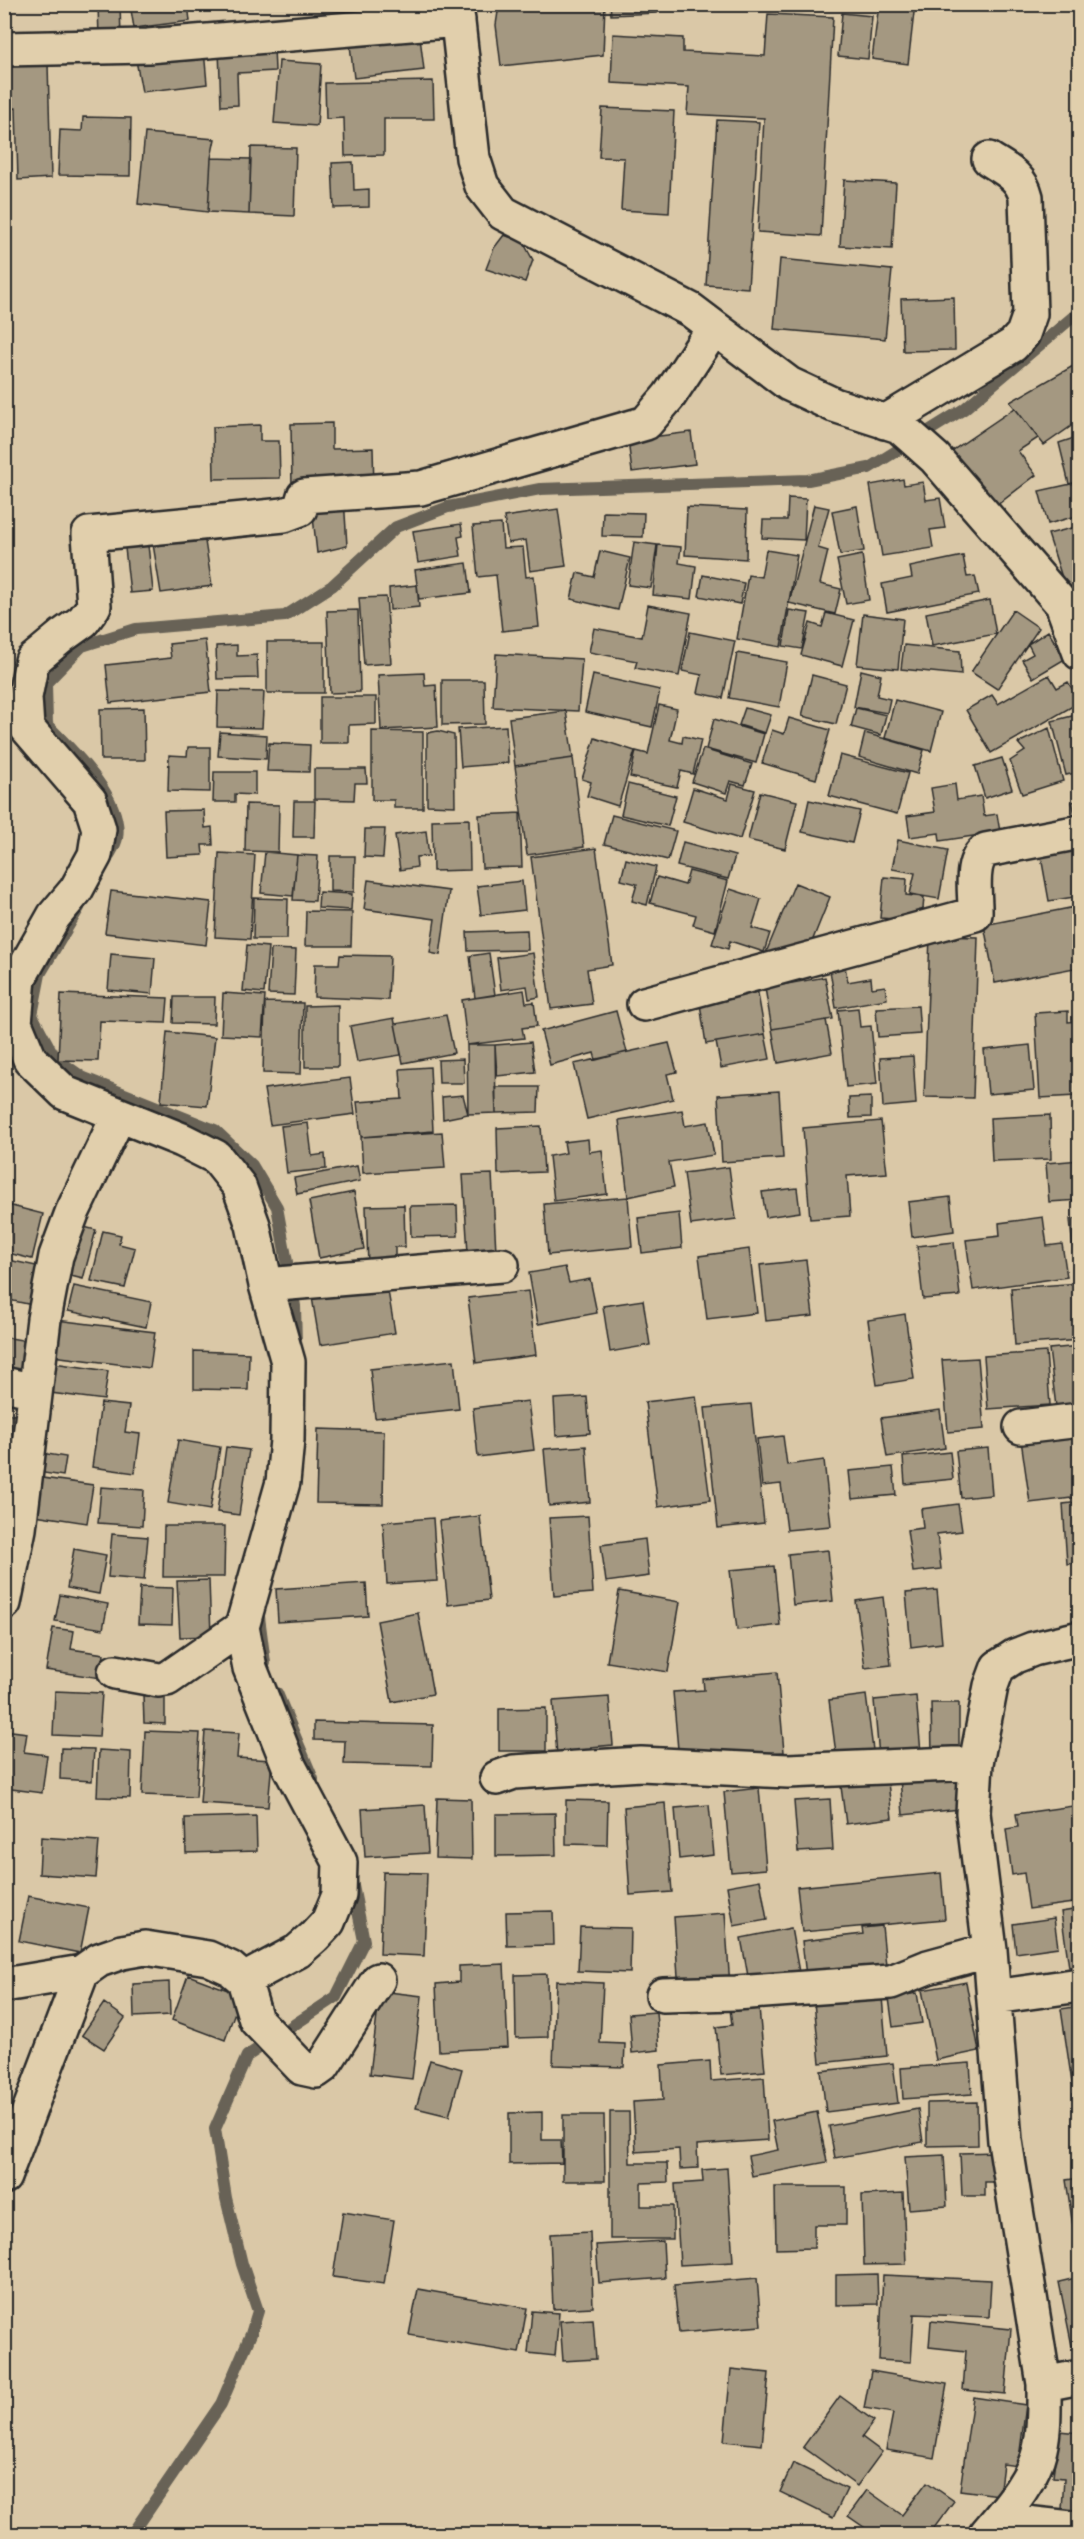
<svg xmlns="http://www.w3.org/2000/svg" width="1084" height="2539" font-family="Kalam,sans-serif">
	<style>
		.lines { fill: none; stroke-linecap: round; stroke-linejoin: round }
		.stream { stroke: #676256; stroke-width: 12 }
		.building { fill: #a49881; stroke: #2b2b2b; stroke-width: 1.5 }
		.minor-casing { stroke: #2b2b2b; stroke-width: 38 }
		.minor { stroke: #e1cfac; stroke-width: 33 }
	</style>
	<rect width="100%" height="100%" fill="#dac8a7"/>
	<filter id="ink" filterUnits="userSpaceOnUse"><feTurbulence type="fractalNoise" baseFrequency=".0167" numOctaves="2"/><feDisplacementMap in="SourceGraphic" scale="12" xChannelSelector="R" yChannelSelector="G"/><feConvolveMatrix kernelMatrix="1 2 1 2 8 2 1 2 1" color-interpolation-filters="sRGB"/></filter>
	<g filter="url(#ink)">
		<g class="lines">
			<path class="stream" d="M107 859C110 853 116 845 117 838 124 799 72 750 47 725L46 683 82 646 136 629 285 616 332 586 396 527 448 507 540 489 808 480 869 468 964 409 1080 311
				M79 908 40 974 32 1015 55 1058 82 1077 215 1130 252 1165 277 1207 295 1306 296 1344
				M258 1609 265 1663
				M277 1693 313 1779
				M132 2534 221 2404 251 2334 258 2311 242 2264 226 2198 215 2129 247 2056 336 1997 364 1941 351 1876"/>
		</g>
		<path class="building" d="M98 4H120L121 38H99Z
			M130 4H188L190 21 134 28Z
			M605 4 603 55 501 66 496 25 499 5Z
			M610 4H657V13L611 15Z
			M752 4H808L807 11Z
			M879 4H915L908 64 872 59Z
			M842 13 872 16 868 59 838 56Z
			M768 14 833 17 821 236 758 232 764 118 687 114 689 87 611 83 613 34 683 38V52L765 56Z
			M419 29 424 70 354 78 349 37Z
			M274 47 275 71 237 73 238 105 221 106 219 50Z
			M204 50 207 84 142 92 135 55Z
			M279 61 321 64 317 126 274 123Z
			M48 64 51 178 18 180 16 108 4 109V66Z
			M433 81 434 119H384V155L345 156 344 118 326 119 325 83Z
			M602 108 674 111 669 213 621 210 624 158 599 157Z
			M83 117 131 118 130 176 58 175 60 130 82 131Z
			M717 120 759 122 748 288 706 285Z
			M145 133 215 139 211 158 208 212 138 204Z
			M251 147 296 148 294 216 249 214Z
			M211 158 251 159 249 214 208 212Z
			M353 162 354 190 369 189V207L334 208 332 163Z
			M844 180 896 183 892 249 840 246Z
			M504 235 523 242 533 260 525 282 486 269 494 248Z
			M780 259 892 270 885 339 774 329Z
			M954 297 955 350 903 351 901 299Z
			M1073 366 1080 377V420L1044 445 1010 402Z
			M1015 408 1038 438 1018 451 1036 475 992 509 946 455Z
			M332 423V449L373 448 374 488 292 490 291 424Z
			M260 425V441H279L280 478 214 479 213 427Z
			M691 432 695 464 632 472 628 440Z
			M1080 436V481L1069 484 1059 443Z
			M903 479 904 485 923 482 926 500 940 498 945 528 930 530 933 548 882 556 870 485Z
			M1080 482V515L1048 524 1039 491Z
			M344 498 347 546 317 553 311 499Z
			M788 498 806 499 804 540 762 538 763 520H787Z
			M814 505 829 508 818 548 828 551 820 584 841 589 835 614 789 603Z
			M857 506 864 551 840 555 832 511Z
			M687 507 747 510 746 559 685 555Z
			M558 509 566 566 530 571 526 540 508 543 504 517Z
			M603 512 644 513 643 537 602 536Z
			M461 524 463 536 458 537 461 556 418 563 413 531Z
			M501 524 503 548 523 547 526 577 534 576 539 627 502 631 496 575 478 577 473 526Z
			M1080 526V590L1067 593 1048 534Z
			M204 535 212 586 161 593 152 538Z
			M634 542 657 545 651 588 628 585Z
			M148 545 153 591 130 593 125 548Z
			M658 545 681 547 679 563 696 566 692 599 653 595Z
			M766 550 797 555 781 647 737 639 748 575 761 577Z
			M600 551 630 558 618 610 571 599 577 573 594 577Z
			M862 555 869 600 846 604 837 560Z
			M963 556 967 577 975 576 979 594 887 612 882 584 912 578 910 567Z
			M467 563 471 593 419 599 415 570Z
			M703 575 744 583 740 604 699 596Z
			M417 585 419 607 390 610 389 588Z
			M386 597 391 663 364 665 359 598Z
			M990 600 996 634 932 646 926 613Z
			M648 605 691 613 679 676 635 668 637 661 589 652 594 628 642 637Z
			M358 610 360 692 330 693 327 611Z
			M789 610 809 613 802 649 783 646Z
			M1013 610 1039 628 997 689 971 672Z
			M826 613 854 620 842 666 801 655 810 623 822 627Z
			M863 614 903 619 898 669 857 665Z
			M1048 631 1065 659 1033 678 1022 660 1033 654 1028 644Z
			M690 632 735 641 723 698 698 693 702 675 682 671Z
			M205 640 211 692 110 703 106 665 171 658 169 644Z
			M267 642H324V693H267Z
			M237 645V656L257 655 258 678 217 679 216 646Z
			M904 645 960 651 961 675 901 669Z
			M737 653 787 662 779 707 729 698Z
			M496 654 582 659 578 711 493 707Z
			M861 670 881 675 877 696 890 699 887 713 854 707Z
			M424 673 425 686 436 685 438 727 381 730 378 675Z
			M593 675 660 690 652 727 585 712Z
			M812 675 846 684 836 724 802 716Z
			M1049 675 1057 688 1068 682 1080 702 991 753 966 710 992 695 998 704Z
			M442 680H484L485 724 442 725Z
			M218 691 264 692 262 728 217 727Z
			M320 697H376V724L349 725V743H320Z
			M895 700 941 712 931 751 885 738Z
			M659 705 677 709 670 740 682 743 683 736 701 740 693 774 681 771 677 787 630 777 636 751 648 754Z
			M144 708 145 760H101L100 709Z
			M745 708 771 715 765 733 739 725Z
			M856 708 886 715 881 735 851 727Z
			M566 711 573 758 515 766 509 718Z
			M1076 715 1080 728V772L1066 775 1052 721Z
			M789 718 830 730 816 779 762 763 772 730 784 734Z
			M714 719 764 734 756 763 706 749Z
			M506 726 508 763 461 767 458 729Z
			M1049 728 1063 781 1022 794 1010 761 1025 751 1018 743Z
			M372 731 423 732V808H394V800H372Z
			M438 731 454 735 455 806 427 805V733Z
			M220 732 267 735 266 759 218 756Z
			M865 733 924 750 917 774 859 757Z
			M595 738 635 751 618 806 587 796 591 782 582 779Z
			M269 743 310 745 309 772 267 771Z
			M188 747H210V792L168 791 169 755 187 756Z
			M703 749 752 764 745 785 730 781 726 793 692 782Z
			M840 755 908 773 897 814 829 796Z
			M573 758 584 847 527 855 515 766Z
			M1002 758 1012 789 985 798 975 766Z
			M314 769H366L367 783H355L354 800 314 799Z
			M214 772H255V795L235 794V802H213Z
			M628 784 676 796 668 826 621 815Z
			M732 784 755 790 740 839 683 822 693 788 728 799Z
			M955 784 957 800 981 796 984 816 997 814 1000 832 940 841 939 833 910 837 907 816 935 812 931 788Z
			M760 792 797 801 785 849 748 840Z
			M809 800 860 811 852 843 802 832Z
			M1080 800V821L1077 822 1072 802Z
			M294 801H315L314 837H293Z
			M246 804 279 805 278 852 245 851Z
			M204 810 205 828 212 827 213 845H202L203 855 166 857 164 811Z
			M520 813 522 867 482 868 479 815Z
			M612 815 676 831 668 860 604 844Z
			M469 819 470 870 433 871 432 820Z
			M365 829H385L383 858 364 857Z
			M426 831 429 856 416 857 417 867 400 870 395 835Z
			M898 840 948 850 939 899 910 894 915 873 892 869Z
			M683 842 735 856 728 879 677 866Z
			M1080 844V896L1049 901 1040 851Z
			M596 848 612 965 587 969 592 1004 551 1009 531 857Z
			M265 852 297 855 293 896 261 893Z
			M219 853 255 855 250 939 215 937Z
			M297 855 318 856 315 901 293 900Z
			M330 856H355L354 892 330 891Z
			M626 859 656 867 647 905 632 901 637 884 621 880Z
			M689 871 728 881 715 931 693 925 696 915 650 903 657 877 685 885Z
			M884 877 907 879 906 895 924 897 922 921 880 918Z
			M368 880 449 891 440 955 430 953 435 919 364 909Z
			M522 881 525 910 481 915 477 886Z
			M795 883 830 897 809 949 765 955Z
			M730 889 761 899 752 928 770 933 764 952 730 941 728 949 712 944Z
			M111 891 211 902 206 945 105 933Z
			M319 892 352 894 351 910 318 908Z
			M254 898 288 899 287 939H253Z
			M1080 906V967L995 983 984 925Z
			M306 911 352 912 351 946H305Z
			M527 930 528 950 468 951 467 932Z
			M930 936 978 937 973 1098 924 1097Z
			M247 945 268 947 264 993 243 991Z
			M271 949 296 950 294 995 268 994Z
			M489 953 495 995 475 998 470 956Z
			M533 953 539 997 529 999 527 986 501 990 497 958Z
			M111 954 155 958 152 994 108 990Z
			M340 955 390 956 388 1000 314 997 315 964H339Z
			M844 962 848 982 871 978 872 988 885 986 887 999 836 1008 829 964Z
			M825 977 833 1019 772 1029 765 988Z
			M757 988 765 1034 706 1044 699 997Z
			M524 990 526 1003 534 1002 537 1026 522 1028 524 1038 467 1045 462 1000Z
			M223 993 265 996 262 1037 221 1035Z
			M61 994 168 998 166 1023 100 1021 98 1061 58 1060Z
			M174 997H215L214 1024 173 1023Z
			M265 1002 303 1003 301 1074 263 1073Z
			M338 1005V1067H305V1006Z
			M918 1006 920 1034 878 1037 876 1008Z
			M858 1008 860 1027 871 1026 877 1084 846 1087 838 1010Z
			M616 1011 627 1052 596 1060 594 1053 550 1065 541 1031Z
			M1068 1011V1022L1080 1021V1076L1075 1077 1076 1096 1040 1098 1035 1013Z
			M446 1015 454 1053 403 1063 395 1024Z
			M394 1018 401 1055 357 1062 350 1026Z
			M826 1020 832 1053 778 1063 772 1029Z
			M167 1032 215 1037 207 1106 161 1102Z
			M765 1034 770 1059 721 1068 716 1042Z
			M531 1042 535 1072 497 1076 495 1045Z
			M669 1043 677 1072 667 1074 673 1099 587 1119 574 1064Z
			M467 1045H495L496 1113 468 1114Z
			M1030 1045 1034 1090 988 1094 984 1050Z
			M913 1056 916 1104 883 1107 880 1058Z
			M463 1059 464 1083H439L438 1060Z
			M430 1067 433 1131 361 1137 357 1102 402 1099 400 1069Z
			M350 1078 355 1114 270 1125 264 1089Z
			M495 1087H539L538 1112 496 1113Z
			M779 1091 783 1158 722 1162 718 1095Z
			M463 1095 468 1114 443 1119 442 1097Z
			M871 1097V1117L850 1118 849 1098Z
			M682 1110 685 1126 708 1122 714 1155 669 1162 674 1187 628 1197 619 1120Z
			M1050 1115 1051 1159 992 1161 990 1118Z
			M881 1121 887 1173 847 1176 850 1216 810 1219 803 1128Z
			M308 1123 312 1156 325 1154 326 1169 287 1173 281 1126Z
			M541 1126 544 1172 498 1174 497 1128Z
			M442 1132 445 1168 363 1173 361 1137Z
			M588 1139 589 1152 602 1150 607 1194 554 1201 549 1156 566 1153 564 1142Z
			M1080 1160V1200L1049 1202 1046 1163Z
			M357 1166 360 1181 297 1194 294 1178Z
			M729 1167 736 1219 691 1225 684 1173Z
			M492 1174 496 1252 468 1253 463 1175Z
			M797 1188 800 1212 766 1217 762 1192Z
			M354 1192 364 1249 319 1258 309 1201Z
			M628 1197 632 1247 548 1255 544 1204Z
			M950 1197 954 1231 912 1237 908 1202Z
			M4 1204 43 1214 32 1259 4 1252Z
			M404 1205 405 1247H395V1266H368L366 1206Z
			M457 1205 458 1236 411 1237 410 1206Z
			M679 1213 682 1248 642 1253 638 1218Z
			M1043 1217 1047 1246 1062 1244 1067 1277 973 1290 966 1240 1000 1236 999 1223Z
			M1070 1219H1080V1279L1076 1280Z
			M72 1224 96 1230 83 1279 59 1273Z
			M103 1231 121 1235 119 1244 135 1248 125 1288 91 1281Z
			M954 1242 960 1296 923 1299 917 1246Z
			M749 1249 757 1313 707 1319 699 1256Z
			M4 1259 50 1269 42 1307 4 1299Z
			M806 1260 813 1316 766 1321 760 1265Z
			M565 1267 569 1283 590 1279 597 1313 538 1324 529 1273Z
			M386 1279 395 1333 320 1345 311 1291Z
			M1080 1283V1340L1015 1345 1011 1288Z
			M74 1286 151 1302 146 1327 68 1311Z
			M528 1291 536 1355 476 1363 468 1298Z
			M643 1300 650 1345 610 1352 603 1306Z
			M905 1314 914 1379 877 1385 868 1320Z
			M48 1319 155 1332 150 1368 44 1355Z
			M4 1337 34 1342 27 1379 4 1375Z
			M1080 1346V1412L1057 1415 1049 1349Z
			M194 1351 249 1353 248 1390 194 1389Z
			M1046 1352 1050 1405 988 1409 984 1356Z
			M978 1358 984 1429 948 1432 942 1360Z
			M454 1360 459 1409 375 1418 370 1369Z
			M47 1362 108 1371 104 1400 43 1392Z
			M696 1396 710 1500 658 1507 645 1402Z
			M587 1397 590 1433 556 1436 554 1399Z
			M528 1401 534 1450 478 1457 473 1408Z
			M101 1403 129 1406 125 1432 140 1434 135 1473 92 1467Z
			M751 1404 764 1523 718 1528 705 1408Z
			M940 1410 945 1448 887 1457 881 1418Z
			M4 1413 27 1417 17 1469 4 1466Z
			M1080 1425V1497L1030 1503 1020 1433Z
			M318 1429 384 1431 383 1504 316 1503Z
			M783 1436 787 1465 824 1460 831 1526 787 1530 781 1484 762 1486 757 1439Z
			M178 1440 220 1447 210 1510 168 1503Z
			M586 1446 590 1502 549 1506 544 1449Z
			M226 1447 249 1450 239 1515 217 1512Z
			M988 1448 992 1495 961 1498 956 1451Z
			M35 1452 66 1457 63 1476 31 1471Z
			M950 1452 953 1479 905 1484 903 1457Z
			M893 1467 896 1495 852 1499 849 1471Z
			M4 1471 20 1474 4 1514Z
			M28 1476 93 1485 87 1523 22 1513Z
			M101 1487 144 1490 142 1526 98 1523Z
			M1080 1502V1563L1067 1564 1063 1504Z
			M958 1504 962 1531 937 1534 941 1569 913 1572 907 1530 923 1528 921 1509Z
			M480 1516 489 1600 448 1605 439 1521Z
			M588 1516 593 1593 554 1596 549 1518Z
			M433 1518 437 1581 387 1584 383 1522Z
			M164 1526H225L224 1577H163Z
			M112 1534 148 1537 144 1580 108 1577Z
			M645 1539 649 1576 606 1582 601 1545Z
			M74 1549 106 1555 99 1594 67 1588Z
			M828 1550 833 1601 793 1605 788 1554Z
			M774 1566 780 1625 737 1630 730 1570Z
			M209 1580 211 1636 180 1637 177 1581Z
			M366 1583 368 1616 278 1622 276 1589Z
			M140 1587 173 1588 172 1625 138 1624Z
			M937 1590 942 1643 911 1647 906 1593Z
			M619 1591 680 1602 668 1672 607 1662Z
			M60 1595 108 1604 103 1629 55 1621Z
			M883 1597 891 1665 865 1668 856 1601Z
			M418 1613 433 1694 392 1702 377 1621Z
			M53 1628 74 1631 71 1649 104 1654 101 1678 46 1670Z
			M777 1672 784 1752 679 1761 673 1692 704 1690 703 1679Z
			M55 1691 102 1693 99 1737 53 1735Z
			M143 1694 165 1696V1724L144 1723Z
			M866 1695 873 1750 836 1754 829 1700Z
			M916 1696 921 1753 879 1756 874 1700Z
			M609 1697 613 1745 591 1747V1753L557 1756 553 1701Z
			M931 1703H959V1752L932 1753Z
			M546 1708V1751H499V1709Z
			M314 1722 433 1725 432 1766 344 1764 345 1741 314 1740Z
			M4 1730 27 1733 24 1752 47 1755 42 1793 4 1788Z
			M145 1731 200 1733 196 1797 142 1795Z
			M205 1731 239 1733 237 1758 272 1760 268 1807 200 1803Z
			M61 1748 94 1749 92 1781 60 1779Z
			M99 1750 131 1752 130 1798 97 1797Z
			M956 1772 960 1809 903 1815 900 1778Z
			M887 1773 892 1818 846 1824 840 1779Z
			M759 1788 766 1869 731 1872 724 1792Z
			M437 1798 471 1799 472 1859 435 1858Z
			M830 1799 833 1850 798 1852 794 1801Z
			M566 1800 608 1801 607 1845 566 1844Z
			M665 1803 672 1892 630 1895 624 1807Z
			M425 1805 428 1853 365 1857 362 1809Z
			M709 1805 714 1855 679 1859 675 1808Z
			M1080 1805V1902L1029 1909 1024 1873 1012 1875 1006 1829 1018 1827 1016 1814Z
			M555 1813 556 1855 496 1856V1814Z
			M256 1816 257 1851 186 1853 185 1818Z
			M41 1837 99 1841 96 1878 39 1874Z
			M383 1872 427 1873 424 1956 380 1954Z
			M941 1873 945 1919 802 1932 797 1887Z
			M760 1880 767 1920 734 1926 727 1886Z
			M28 1896 89 1908 80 1953 19 1941Z
			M1080 1909V1966L1069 1967 1061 1912Z
			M553 1911 554 1945 507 1946 506 1912Z
			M725 1913 730 1987 679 1991 674 1917Z
			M1054 1918 1058 1947 1016 1953 1013 1924Z
			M882 1926 887 1976 807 1985 802 1941 863 1934 862 1928Z
			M580 1927 631 1928 630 1973 578 1971Z
			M791 1928 800 1978 750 1987 741 1938Z
			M504 1964 508 2047 439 2051 436 1984 459 1982V1966Z
			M547 1974 548 2037 516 2038 515 1975Z
			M188 1975 241 1995 225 2040 172 2020Z
			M556 1981 603 1983 600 2043 625 2044 624 2067 553 2065Z
			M169 1982 170 2015 134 2017 133 1984Z
			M966 1982 979 2051 936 2060 922 1990Z
			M380 1991 422 1996 412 2079 370 2074Z
			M917 1993 922 2023 893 2027 889 1998Z
			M882 1997 887 2056 820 2063 814 2002Z
			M758 1998 765 2071 721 2075 716 2027 732 2025 729 2001Z
			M104 2003 125 2018 104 2049 82 2035Z
			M1080 2006V2082L1072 2083 1061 2009Z
			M656 2012 659 2050 632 2053 629 2014Z
			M430 2060 462 2069 449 2116 416 2108Z
			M710 2061 711 2081 764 2077 768 2140 697 2145 698 2168 680 2169 679 2149 636 2152 633 2102 663 2100 661 2065Z
			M893 2063 898 2103 826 2112 821 2071Z
			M970 2063 972 2094 903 2099 901 2068Z
			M1080 2093V2132L1073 2094Z
			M977 2102 978 2145 927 2146V2103Z
			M918 2109 923 2142 835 2158 829 2126Z
			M542 2112V2140H561L562 2163 509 2164V2113Z
			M610 2112H629L630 2163H667L668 2182 641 2183V2206H673V2239H610Z
			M817 2112 827 2162 752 2176 748 2156 778 2150 772 2121Z
			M563 2115H604L605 2181H563Z
			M997 2152 998 2182H985V2196H962L960 2153Z
			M944 2155 947 2206 909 2209 905 2157Z
			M727 2168 733 2262 680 2265 675 2184 703 2182 702 2170Z
			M1080 2178V2232L1074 2233 1066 2180Z
			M775 2187H846V2225H814V2248L776 2249Z
			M903 2193 906 2264 864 2265 862 2195Z
			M343 2212 394 2220 384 2284 333 2277Z
			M590 2232 593 2307 553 2309 550 2234Z
			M663 2241 665 2278 599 2283 596 2245Z
			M877 2274 878 2304 836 2305V2275Z
			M883 2275 991 2280 989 2317 914 2314 911 2362 879 2360Z
			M1080 2277V2345L1072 2346 1059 2282Z
			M757 2278 761 2326 679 2333 674 2285Z
			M418 2289 527 2308 519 2353 409 2335Z
			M532 2311 559 2313 555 2356 528 2353Z
			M593 2319 596 2359 563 2361 560 2321Z
			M931 2321 1011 2329 1005 2394 963 2390 966 2351 929 2347Z
			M731 2369 769 2373 762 2445 724 2441Z
			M871 2371 947 2384 934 2458 886 2450 893 2413 864 2408Z
			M840 2396 874 2421 862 2437 882 2452 857 2486 803 2447Z
			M973 2397 1026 2405 1018 2466 1003 2464 999 2495 960 2490Z
			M1058 2431 1080 2433V2511L1062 2509 1064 2478 1053 2477Z
			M793 2463 847 2489 833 2518 780 2492Z
			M927 2482 954 2501 931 2532 934 2534H874L848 2516 867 2490 902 2515Z"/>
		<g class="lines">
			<g class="minor-casing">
				<path id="minor" d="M456 4 473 158 482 186 503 213 691 310 789 384 834 405 899 426 935 458 1062 604 1080 653
					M4 49 148 46 458 20
					M885 422 1013 345 1023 334 1030 314 1026 197C1021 176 1006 170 989 159
					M644 1004 975 914C976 895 968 862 986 850L1080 832
					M266 1285 502 1265
					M4 1384 35 1391
					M1021 1427 1080 1420
					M4 1603 19 1529 44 1319 56 1256 72 1213 118 1117
					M115 1672 159 1680 167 1679 242 1627
					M497 1778 514 1772 641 1764 788 1771 976 1763
					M82 1972 99 1960 122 1952 145 1948 208 1958 230 1968 244 1980 256 2020 302 2068 316 2071 323 2066 378 1980
					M244 1980 298 1951 314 1937 328 1922 339 1895 340 1862 289 1766 250 1668 242 1627 283 1482 287 1440 288 1362 266 1285 253 1225 239 1186 216 1157 182 1140 65 1093 30 1059 15 1023 19 978 54 916 76 890 95 855 99 829 90 801 27 728 25 697 32 661 62 636 83 621 94 606 89 534 284 515 300 509 304 496 421 488 646 423 669 396 714 328
					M4 1985 82 1972 4 2177
					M663 1995 736 1993 891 1982 928 1967 990 1950
					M994 1997 1080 1985
					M1044 2384 1080 2377
					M998 2520 1080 2529
					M986 2534C1006 2510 1033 2480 1040 2449 1045 2427 1044 2405 1044 2384L1005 2141 990 1950 973 1813 976 1763 991 1686 998 1667 1015 1656 1033 1649 1080 1638"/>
			</g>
			<use href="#minor" class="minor"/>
		</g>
	</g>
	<rect width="1084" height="2539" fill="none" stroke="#e1cfac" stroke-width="24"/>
	<rect x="12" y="12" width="1060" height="2515" fill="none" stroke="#2b2b2b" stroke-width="2" filter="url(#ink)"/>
</svg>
